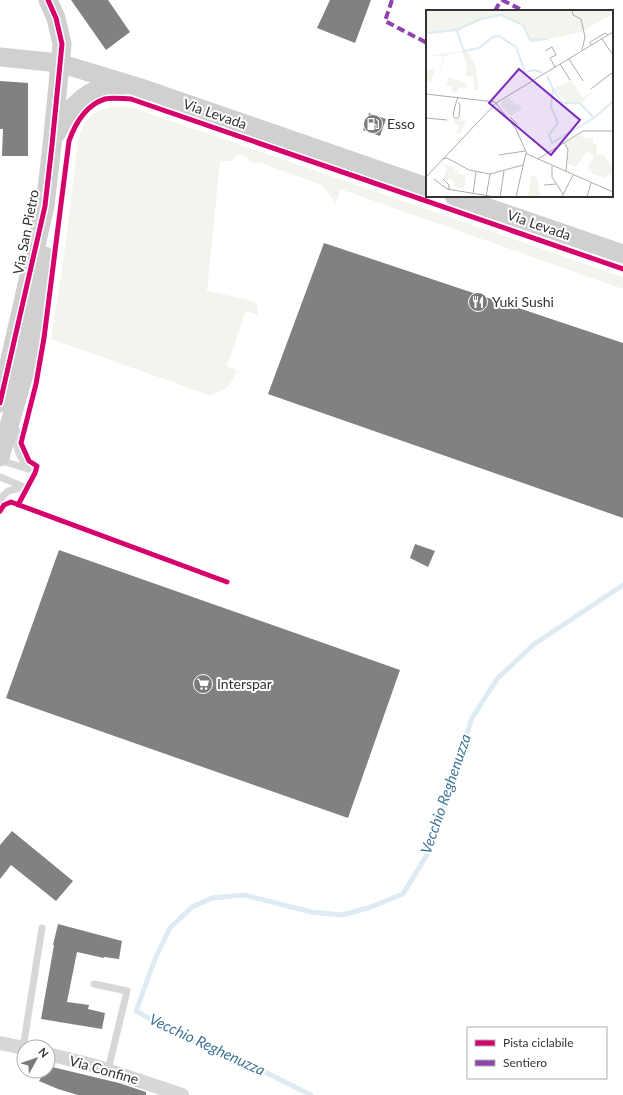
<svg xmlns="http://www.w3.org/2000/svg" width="623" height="1095" font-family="Lato,sans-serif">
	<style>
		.green { fill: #f1f5ed }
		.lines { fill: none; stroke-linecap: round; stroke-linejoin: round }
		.stream { stroke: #ddebf3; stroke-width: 5 }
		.building { fill: #818181 }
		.lane { stroke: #d7d7d7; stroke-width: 7 }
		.street { stroke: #d7d7d7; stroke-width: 14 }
		.secondary { stroke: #d0d0d0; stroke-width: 19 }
		.quiet { stroke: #8e44ad; stroke-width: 4; stroke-dasharray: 8 4; stroke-linecap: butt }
		.cycleway-casing { stroke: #fff; stroke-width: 8 }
		.cycleway { stroke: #d6006c; stroke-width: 5 }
		.labels { text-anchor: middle; stroke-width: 4; stroke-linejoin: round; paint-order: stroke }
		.street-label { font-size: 14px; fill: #333; stroke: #fff }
		.poi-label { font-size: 14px; fill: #333; stroke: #fff; text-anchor: start }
		.water-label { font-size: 15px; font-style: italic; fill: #3f7597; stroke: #fff }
		.inset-river { fill: none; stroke: #ddebf3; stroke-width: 2 }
		.inset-road { fill: none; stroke: #adadad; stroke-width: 1 }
		.view { fill: #7b2cbf; fill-opacity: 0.15; stroke: #7b2cbf; stroke-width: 2 }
		.inset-edge { fill: none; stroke: #333; stroke-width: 2 }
	</style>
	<rect width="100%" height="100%" fill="#fff"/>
	<path class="green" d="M116 106 134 108 623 277V289L340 189 336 203 322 185 261 163 250 162 247 157 241 154 235 156 232 161H220L207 291 254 301 258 307V315L246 311 227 366 237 370C230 387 227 391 209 395L51 339 64 256 78 142C84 118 92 110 116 106Z"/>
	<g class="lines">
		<path class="stream" d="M311 1095 257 1068 183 1037 136 1011 155 959 170 928 192 907 212 898 244 895 311 912 342 915 368 908 403 894 431 848 472 718 497 679 533 645 623 585"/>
	</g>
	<path class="building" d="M71 0H108L130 32 106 50Z
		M330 0H371L355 43 317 28Z
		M0 81 28 83V156H2L3 129H0Z
		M369 113 386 119 380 136 363 130Z
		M324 243 623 343V518L268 394Z
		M415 544 435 551 428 567 410 558Z
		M59 550 400 670 348 818 6 698Z
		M12 831 73 881 56 901 11 865 0 879V845Z
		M58 924 122 941 119 959 104 957V958L77 952 67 1002 89 1005 88 1009 105 1013 102 1029 41 1019 54 945H53Z
		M48 1066 119 1083 146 1092V1095H78L58 1089 39 1081 45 1071H48Z"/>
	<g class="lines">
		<path class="lane" d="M17 430C13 445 20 457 28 469
			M0 460 28 469
			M0 477 24 487
			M0 499 8 491 24 487
			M94 984 127 991 108 1070
			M23 1048 42 928"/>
		<path class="street" d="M0 1043 24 1048
			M48 1054 92 1065 182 1095"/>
		<path class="secondary" d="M0 57 59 63 138 87 427 187
			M56 134C68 106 91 84 123 86
			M454 196 623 254
			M0 403 45 206 52 145 62 44 56 18 48 0
			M0 457 33 343 45 256"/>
		<path class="quiet" d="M392 0 385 21 427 43
			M502 0 524 11
			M495 11 501 0"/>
		<g class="cycleway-casing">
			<path id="cycleway" d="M0 403 45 206 52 145 62 44 56 18 48 0
				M18 505 35 473 37 466 29 461 21 443 36 384 44 338 69 141C75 124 86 105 105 99 113 97 123 99 131 99L623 269
				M0 511 4 505 11 502 227 582"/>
		</g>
		<use href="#cycleway" class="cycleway"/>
	</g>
	<defs>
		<g id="fuel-disc" transform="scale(1)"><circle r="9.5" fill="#7a7a7a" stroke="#fff"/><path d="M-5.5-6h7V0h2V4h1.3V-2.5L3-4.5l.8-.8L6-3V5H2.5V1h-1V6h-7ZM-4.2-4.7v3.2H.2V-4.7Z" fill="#fff"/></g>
		<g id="restaurant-disc" transform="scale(1)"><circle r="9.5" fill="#7a7a7a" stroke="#fff"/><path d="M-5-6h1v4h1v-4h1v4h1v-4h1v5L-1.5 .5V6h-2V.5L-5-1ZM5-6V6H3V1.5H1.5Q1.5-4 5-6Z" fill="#fff"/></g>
		<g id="supermarket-disc" transform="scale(1)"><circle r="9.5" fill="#7a7a7a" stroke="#fff"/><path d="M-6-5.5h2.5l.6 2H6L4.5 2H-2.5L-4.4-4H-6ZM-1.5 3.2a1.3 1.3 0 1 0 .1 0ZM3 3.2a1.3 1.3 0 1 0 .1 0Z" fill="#fff"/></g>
	</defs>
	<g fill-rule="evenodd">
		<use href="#fuel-disc" x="373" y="124"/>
		<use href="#restaurant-disc" x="478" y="302"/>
		<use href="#supermarket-disc" x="203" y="684"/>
	</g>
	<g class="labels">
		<g class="street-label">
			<text transform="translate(215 114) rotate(19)" y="5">Via Levada</text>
			<text transform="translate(539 225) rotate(19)" y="5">Via Levada</text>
			<text transform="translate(26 232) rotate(-79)" y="5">Via San Pietro</text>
			<text transform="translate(104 1070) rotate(16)" y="5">Via Confine</text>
		</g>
		<g class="poi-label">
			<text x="387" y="129">Esso</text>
			<text x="492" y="307">Yuki Sushi</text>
			<text x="217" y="689">Interspar</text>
		</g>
		<g class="water-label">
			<text transform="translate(446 794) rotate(-71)" y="5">Vecchio Reghenuzza</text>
			<text transform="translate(207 1045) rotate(25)" y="5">Vecchio Reghenuzza</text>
		</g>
	</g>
	<g transform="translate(426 10)">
		<rect width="187" height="187" fill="#fff"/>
		<path d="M0 0H187V4L155 22 106 33 97 15 76 6 59 9 30 21 0 24ZM37 41 42 42 50 58 52 80H49L47 67 40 66 41 55 36 42 18 46 12 72 17 46H0ZM11 48 5 72 0 71 2 59 8 60ZM23 67 40 73 39 79 33 77 31 83 26 82 27 77 20 75ZM116 68 83 87 89 95 93 94 96 99 85 106 75 96 76 91ZM145 70 157 88 167 81 156 93 140 92 129 81V78ZM29 110 40 111 34 124 30 122 33 115 28 113ZM156 123V127L167 129V134H171L170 145 177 144 187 158V168L184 164 178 168 165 163 167 160 162 158 168 146 161 142 150 157 142 154 143 141 139 132ZM15 153 29 158V163L34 157 32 164 40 166 38 179 28 177 29 172 24 168 21 171 18 168 21 158ZM105 165 111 167 115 187H102Z" fill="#f1f5ed"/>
		<path class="inset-river" d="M31 21 38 41 53 38 67 27 73 26 90 37 99 62 108 60 117 63M0 23 31 20 54 9 75 5 97 15 104 30 121 29M121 66 129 83 137 93H154L168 108 187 91M127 78 125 97 132 113 123 125 126 133 168 108"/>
		<path class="inset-road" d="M146 0 147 5 155 9 159 27 156 40M176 29 187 45M165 35 164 32 179 23 182 25M119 41 126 37 130 45 124 48 129 57M143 49 157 71M134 54 144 70M165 79 187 62M0 84 69 92 90 119 101 144 187 182M32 92 34 95 33 107 30 109 27 106 29 96 32 87M84 107 91 114 89 115M0 108 21 110M138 132 142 140 140 161M73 145 99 141M17 149 21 148 43 160 64 164 97 155M112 149 157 121H187M126 156V167L137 184M0 167 70 93 187 22M8 169 21 179 69 187M17 169 23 175V180M118 175 130 174M47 184 50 162M60 187 64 164M74 187 78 161M90 187 100 143M136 187 147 165M161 187 165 173"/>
		<path class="view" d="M93 59 154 110 125 145 63 93Z"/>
		<rect width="187" height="187" class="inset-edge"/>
	</g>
	<rect x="467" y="1027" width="140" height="52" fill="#ffffff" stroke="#adadad"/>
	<rect x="475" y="1040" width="20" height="6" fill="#d6006c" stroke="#adadad"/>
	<text x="503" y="1047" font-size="12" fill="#333333">Pista ciclabile</text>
	<rect x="475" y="1060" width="20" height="6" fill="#8e44ad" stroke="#adadad"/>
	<text x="503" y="1067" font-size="12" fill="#333333">Sentiero</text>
	<g transform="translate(36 1059) rotate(50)"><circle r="19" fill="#ffffff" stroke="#adadad"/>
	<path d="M0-3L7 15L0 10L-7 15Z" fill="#7a7a7a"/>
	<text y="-6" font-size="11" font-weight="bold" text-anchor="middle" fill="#333333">N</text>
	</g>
</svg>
